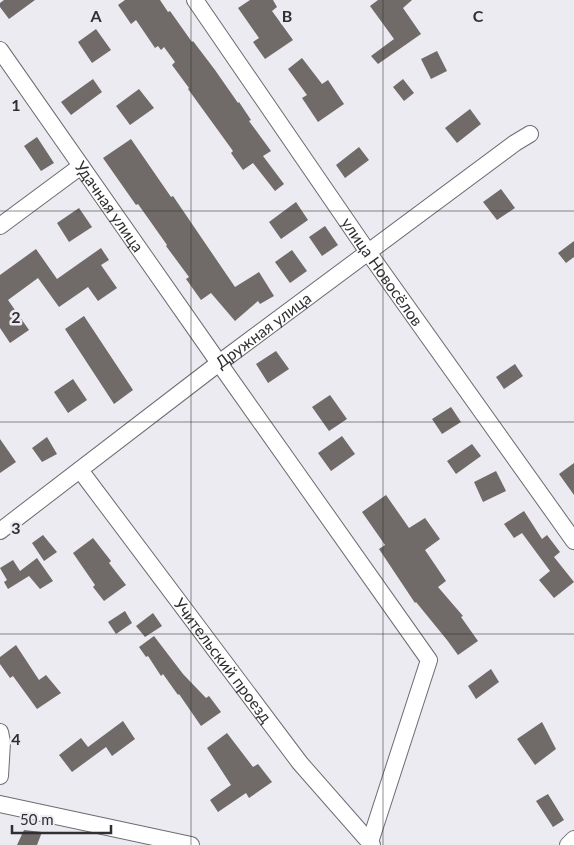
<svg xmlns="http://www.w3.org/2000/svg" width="574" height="845" font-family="Lato,sans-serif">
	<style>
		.building { fill: #706a68 }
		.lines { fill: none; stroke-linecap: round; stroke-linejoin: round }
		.minor-casing { stroke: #6c6c71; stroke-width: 18 }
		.minor { stroke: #fff; stroke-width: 16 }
		.grid { fill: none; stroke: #2f2f31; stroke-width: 1; stroke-opacity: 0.55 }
		.labels { text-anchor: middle; stroke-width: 5; stroke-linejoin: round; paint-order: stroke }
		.street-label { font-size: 16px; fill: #2f2f31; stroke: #ebebf1 }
		.grid-label { font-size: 16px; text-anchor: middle; font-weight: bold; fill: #2f2f31; stroke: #ebebf1; stroke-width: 5; stroke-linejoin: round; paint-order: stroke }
	</style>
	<rect width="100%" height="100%" fill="#ebebf1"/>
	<path class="building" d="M4 0H35L9 19 0 7V3Z
		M125 0H160L168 12 170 11 192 42 193 41 215 70 238 103 239 102 251 120 249 121 271 151 263 156 284 184 275 191 253 163 243 170 231 153 233 151 188 89 189 88 172 65 175 62 164 47 161 50 158 46 155 48 136 20 131 24 118 5Z
		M250 0H273L277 7 272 11 293 40 265 59 253 42 259 38 238 8Z
		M378 0H412L403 8 421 34 378 64 371 56 394 39 370 6Z
		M96 29 111 50 92 63 78 42Z
		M437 51 447 71 431 79 421 59Z
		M302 58 322 84 328 80 344 104 318 122 302 98 307 95 288 69Z
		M93 79 102 92 71 115 61 102Z
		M403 79 414 93 404 101 393 87Z
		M139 89 154 108 130 125 116 106Z
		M470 109 481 124 457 143 445 128Z
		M37 137 54 163 41 171 24 146Z
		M131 139 171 197 173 196 235 287 259 272 274 296 260 304 258 301 235 321 211 293 201 300 186 279 189 277 166 246 167 245 138 204 136 205 103 158Z
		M359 147 369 160 345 178 336 165Z
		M501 189 515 208 497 220 483 202Z
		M296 202 308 220 281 239 269 222Z
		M79 208 92 227 69 242 57 223Z
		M325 226 338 245 322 256 309 237Z
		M574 241V257L566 263 558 253Z
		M101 248 109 260 101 265 117 288 98 301 88 287 59 307 38 278 8 300 29 330 10 343 0 328V275L36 249 57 279Z
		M292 250 307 271 290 283 275 262Z
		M84 316 133 390 114 404 65 329Z
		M276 351 289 369 268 383 256 364Z
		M515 364 523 376 504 389 496 377Z
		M73 379 87 400 68 413 54 392Z
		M330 395 347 419 329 431 312 407Z
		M451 407 461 422 442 434 432 419Z
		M342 436 355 454 331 471 318 453Z
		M47 437 57 454 42 462 32 448Z
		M0 439 16 462 0 473Z
		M472 444 481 456 456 474 447 461Z
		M574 463V495L559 474Z
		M496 471 506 491 483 502 474 482Z
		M386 495 409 528 425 518 440 539 425 550 446 581 438 587 463 616 461 617 478 641 458 655 447 640 416 602 415 603 379 549 385 545 362 512Z
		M524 511 542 539 547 535 560 552 554 557 574 582 554 598 539 580 550 571 522 533 514 538 504 524Z
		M43 535 57 552 44 561 32 543Z
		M93 538 111 561 109 563 126 585 104 601 93 587 95 585 73 553Z
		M37 558 53 581 40 589 29 576 8 589 4 582 7 580 0 568 13 560 20 571Z
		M125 611 132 623 116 634 108 622Z
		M153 613 162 626 145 637 136 626Z
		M154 636 183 674 206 698 209 696 221 712 201 726 179 694 178 695 163 674 161 676 148 656 146 657 139 647Z
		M16 645 39 680 46 675 61 693 37 709 13 676 10 678 0 664V657Z
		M491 669 499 682 476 699 468 686Z
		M123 721 135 739 112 756 106 747 72 772 59 755 81 738 88 747Z
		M542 722 556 749 535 765 517 739Z
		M227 733 253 767 258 764 272 782 249 798 246 793 218 812 210 800 231 785 207 748Z
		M548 794 564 820 553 827 536 801Z
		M24 830 42 832 37 845H17Z"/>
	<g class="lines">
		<g class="minor-casing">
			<g id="minor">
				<path id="s1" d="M195 0 368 252 574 541"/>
				<path id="s2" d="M0 50 219 363 429 660 370 842"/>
				<path d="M0 226 81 166"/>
				<path id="s3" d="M80 470 300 763 372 845"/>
				<path id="s4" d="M0 531 219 363 515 143 530 134"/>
				<path d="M0 732 2 742 0 776"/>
				<path d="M0 804 191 845"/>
				<path d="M568 845 574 839"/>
			</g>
		</g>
		<use href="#minor" class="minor"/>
	</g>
	<path class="grid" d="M191 0V845M383 0V845M0 211H574M0 422H574M0 634H574"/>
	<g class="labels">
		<g class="street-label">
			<text dy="6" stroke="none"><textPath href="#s2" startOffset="191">Удачная улица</textPath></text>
			<text dy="6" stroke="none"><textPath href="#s1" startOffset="330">улица Новосёлов</textPath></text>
			<text dy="6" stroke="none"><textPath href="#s4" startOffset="331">Дружная улица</textPath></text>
			<text dy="6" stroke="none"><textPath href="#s3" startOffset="238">Учительский проезд</textPath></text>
		</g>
	</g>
	<g class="grid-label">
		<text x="96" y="22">A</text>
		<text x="287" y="22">B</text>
		<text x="478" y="22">C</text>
		<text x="16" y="111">1</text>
		<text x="16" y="323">2</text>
		<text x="16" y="534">3</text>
		<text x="16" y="745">4</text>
	</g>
	<path d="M12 825v8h99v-8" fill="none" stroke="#2f2f31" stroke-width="2.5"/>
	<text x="20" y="825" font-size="15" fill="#2f2f31" stroke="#ebebf1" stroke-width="4" paint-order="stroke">50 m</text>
</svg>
